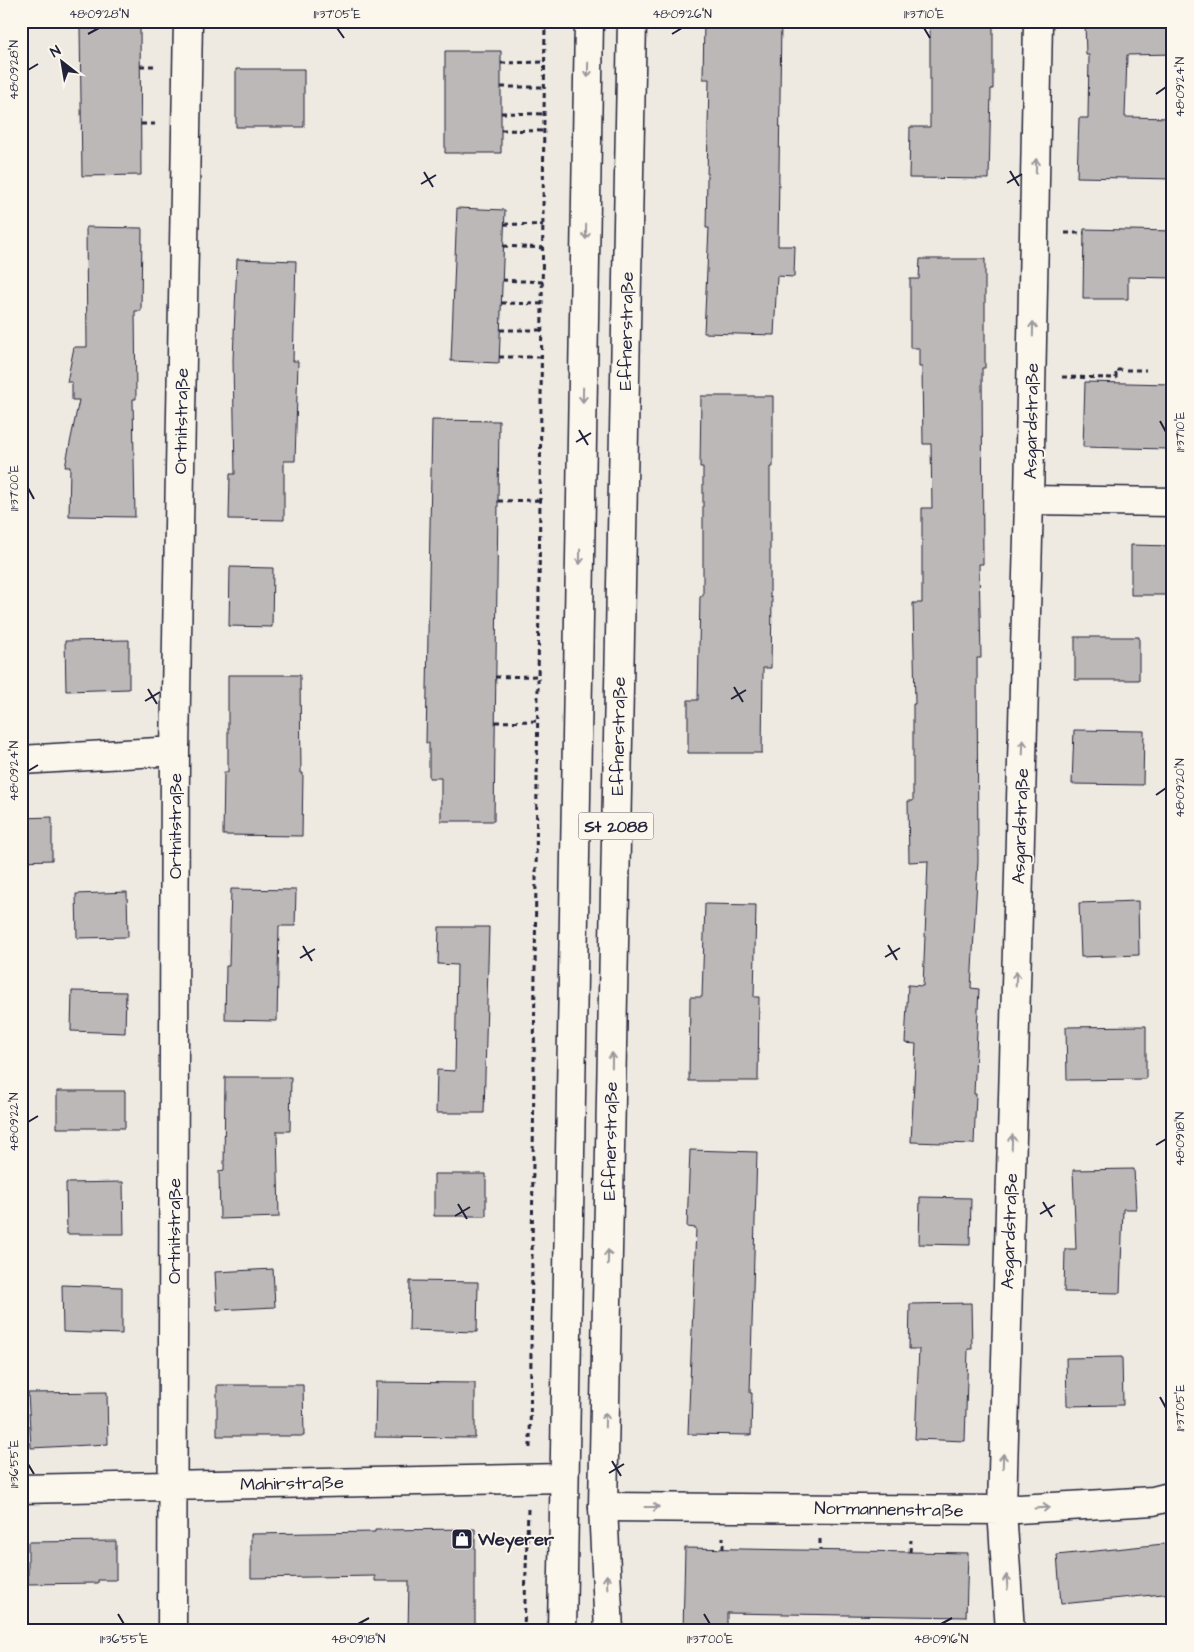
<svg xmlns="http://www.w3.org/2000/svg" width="1194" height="1652" font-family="'Architects Daughter',sans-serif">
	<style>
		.building { fill: #bcb8b8; stroke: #22223b }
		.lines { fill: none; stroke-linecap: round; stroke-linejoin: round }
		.minor-casing { stroke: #22223b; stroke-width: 31 }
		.major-casing { stroke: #22223b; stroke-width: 31 }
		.path { stroke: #22223b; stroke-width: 3; stroke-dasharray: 5 4; stroke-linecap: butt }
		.minor { stroke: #fbf7ec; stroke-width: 28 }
		.major { stroke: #fbf7ec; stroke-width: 28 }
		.oneway { stroke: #99979c }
		.ticks { fill: none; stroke: #22223b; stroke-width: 2 }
		.labels { text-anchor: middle; stroke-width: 4; stroke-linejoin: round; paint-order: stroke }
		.shield { fill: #fbf7ec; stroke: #636270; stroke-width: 1 }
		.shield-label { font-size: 16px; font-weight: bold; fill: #22223b }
		.street-label { font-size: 18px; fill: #22223b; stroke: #fbf7ec }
		.poi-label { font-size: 18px; font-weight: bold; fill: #22223b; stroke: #fbf7ec; text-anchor: start }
		.neatline { fill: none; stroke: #22223b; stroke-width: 2 }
		.ticks-label { font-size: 12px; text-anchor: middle; fill: #22223b }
	</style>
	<rect width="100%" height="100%" fill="#eeeae2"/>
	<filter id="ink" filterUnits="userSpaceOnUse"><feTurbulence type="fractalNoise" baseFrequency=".02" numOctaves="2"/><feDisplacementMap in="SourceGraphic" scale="10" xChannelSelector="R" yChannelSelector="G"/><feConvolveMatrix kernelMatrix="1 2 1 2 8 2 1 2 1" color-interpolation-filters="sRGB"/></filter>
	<g filter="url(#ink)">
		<path class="building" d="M704 21H781L778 246H795L794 277 777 276 774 335 704 333 709 228H706L709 79H703Z
			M930 21H993V89H991L989 179 909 178 910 127H930Z
			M1085 21H1173V54L1127 55 1125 117 1173 118V179L1077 177 1079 118H1088L1089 55H1086Z
			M140 26 141 175 82 176 80 27Z
			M445 51H501V153H445Z
			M236 69H304V127H236Z
			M457 208 505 210 499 363 451 361Z
			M86 227 142 228 141 311H135L136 399H133L135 517 69 516 70 467H65L79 400H72V382H67L74 347H87Z
			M1084 229 1173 231V278L1128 277V299H1083Z
			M237 259 296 261 293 361H298L295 461H284V520L229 519 230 474H235L233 360Z
			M920 259H985V368H982L983 564H979L981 658H977L978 861 971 988 979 989 974 1094H976L974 1144 911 1142 916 1044 905 1043 908 985 923 986 928 861 909 862 908 801H913V704H915L913 603H922V508H932L931 444H923L922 367H919V348H910V279H919Z
			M1085 382 1170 384 1168 449 1083 447Z
			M701 396H773V467H770V597L772 598 771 668H763L762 753H688V700H698L700 596H703V467H700Z
			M432 420 499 421 494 821H441V778H429V743H426Z
			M1131 545 1173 546V595H1131Z
			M230 567 273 568 272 627 229 626Z
			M1075 637H1139V680H1075Z
			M129 640V689L66 691 65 641Z
			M228 675H300L301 773H303L302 836 223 835 224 772H228Z
			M1074 730 1144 731 1143 785 1072 784Z
			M52 817V860L21 861V818Z
			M231 889 296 890 295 926H279L277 1021 225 1020 226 966H229Z
			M127 892 128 937 77 938 76 894Z
			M1138 901 1139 955 1081 957 1079 903Z
			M705 904 756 905 754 997H759L758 1081H689L690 997H702Z
			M439 927H489L484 1113H436L437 1070 455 1071 457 965 438 964Z
			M72 991 126 992 125 1033 71 1031Z
			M1146 1026V1079L1067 1080 1066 1027Z
			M225 1077H291L290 1131H277L279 1217 220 1219 219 1171 224 1170Z
			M57 1091H125V1128H57Z
			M690 1150 757 1152 750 1393H752L751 1435 688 1434 696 1228 687 1227Z
			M1134 1169 1136 1209H1123L1120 1293 1064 1292 1065 1249H1076L1073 1170Z
			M434 1174H486V1216H434Z
			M123 1182 124 1234H67L66 1183Z
			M920 1197 971 1198 970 1245 919 1244Z
			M273 1269 275 1307 217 1310 215 1272Z
			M410 1281 478 1282 477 1332 409 1330Z
			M62 1285 122 1287V1334L63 1332Z
			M971 1303 972 1349H968L965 1441 915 1439 919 1349H909L910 1304Z
			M1122 1357 1123 1405 1067 1406 1066 1358Z
			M376 1382 475 1383V1438L375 1437Z
			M217 1385H303L304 1436H217Z
			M107 1392 108 1444 31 1448 28 1393Z
			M475 1529V1631H408L409 1581H375V1576L251 1578V1534L375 1532V1530Z
			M116 1541V1580H98V1583L28 1584V1542Z
			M1173 1543V1593L1061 1604 1057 1555Z
			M685 1548 968 1553 966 1617 727 1613V1631H683Z"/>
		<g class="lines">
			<g class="minor-casing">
				<path id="minor" d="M1029 500 1173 502
					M21 760 175 751
					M21 1489 564 1478
					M603 1507 1002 1510 1153 1501 1173 1496
					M172 1631 175 751 188 21
					M1010 1631 1002 1510 1029 500 1038 21"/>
			</g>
			<g class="major-casing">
				<path id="major" d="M562 1631 589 21
					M609 1631 603 1507 632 21"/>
			</g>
			<path class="path" d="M501 63 545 62
				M140 66H157
				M501 87H545
				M501 113 544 114
				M141 124H155
				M501 130 544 131
				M504 224 543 225
				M1065 233H1084
				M503 246 543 248
				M502 280 543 282
				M501 303 543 304
				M500 330H543
				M499 357H542
				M1062 377 1116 378V370H1146
				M498 501 540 500
				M495 677 538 676
				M495 722 538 721
				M530 1448 545 21
				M820 1539V1550
				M723 1549V1537
				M910 1552 911 1540
				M524 1631 528 1509"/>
			<use href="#minor" class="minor"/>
			<use href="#major" class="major"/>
		</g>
		<defs><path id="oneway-shaft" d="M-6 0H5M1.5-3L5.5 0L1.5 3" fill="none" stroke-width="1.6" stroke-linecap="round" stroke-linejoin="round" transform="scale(1.25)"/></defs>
		<g class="oneway">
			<use href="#oneway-shaft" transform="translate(588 70) rotate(91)"/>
			<use href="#oneway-shaft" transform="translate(1036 166) rotate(-89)"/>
			<use href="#oneway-shaft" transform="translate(586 232) rotate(91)"/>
			<use href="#oneway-shaft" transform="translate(1033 329) rotate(-89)"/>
			<use href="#oneway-shaft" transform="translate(583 395) rotate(91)"/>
			<use href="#oneway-shaft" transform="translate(580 557) rotate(91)"/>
			<use href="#oneway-shaft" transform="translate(1023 747) rotate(-88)"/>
			<use href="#oneway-shaft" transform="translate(1016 979) rotate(-88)"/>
			<use href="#oneway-shaft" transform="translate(612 1060) rotate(-89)"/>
			<use href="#oneway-shaft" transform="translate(1012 1142) rotate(-88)"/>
			<use href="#oneway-shaft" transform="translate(608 1257) rotate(-89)"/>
			<use href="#oneway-shaft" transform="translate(605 1420) rotate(-89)"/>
			<use href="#oneway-shaft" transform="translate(1003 1461) rotate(-88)"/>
			<use href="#oneway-shaft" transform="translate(652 1507)"/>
			<use href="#oneway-shaft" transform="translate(1042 1508) rotate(-4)"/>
			<use href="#oneway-shaft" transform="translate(607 1582) rotate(-93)"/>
			<use href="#oneway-shaft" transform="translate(1007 1582) rotate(-94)"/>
		</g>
	</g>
	<path class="ticks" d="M337 28 344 38M924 28 930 38M88 34 99 28M672 34 682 28M28 70 38 64M1156 94 1166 87M1010 171 1019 186M424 172 433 187M1007 183 1022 174M421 184 436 175M1160 421 1166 432M579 430 588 445M576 442 591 433M28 488 34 499M734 687 743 702M148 689 157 704M731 699 746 690M145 701 160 692M28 771 38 765M1156 795 1166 788M888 945 897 960M303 946 312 961M885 957 900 948M300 958 315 949M28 1122 38 1116M1156 1145 1166 1139M1043 1202 1052 1217M458 1204 467 1219M1040 1214 1055 1205M455 1216 470 1207M1160 1397 1166 1408M612 1461 621 1476M28 1464 34 1474M609 1473 624 1464M118 1614 124 1624M704 1614 710 1624M358 1624 369 1618M941 1624 952 1618"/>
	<defs>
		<g id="shop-square" transform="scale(1.125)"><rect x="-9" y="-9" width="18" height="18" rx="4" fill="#22223b" stroke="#fbf7ec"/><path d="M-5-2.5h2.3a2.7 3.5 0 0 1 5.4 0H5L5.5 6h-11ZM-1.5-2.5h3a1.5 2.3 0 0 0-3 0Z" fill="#fff"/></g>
	</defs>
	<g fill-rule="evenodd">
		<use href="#shop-square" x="462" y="1539"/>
	</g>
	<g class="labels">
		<rect class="shield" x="578.5" y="812.5" width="75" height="27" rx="4"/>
		<g class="shield-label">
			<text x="616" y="832">St 2088</text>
		</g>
		<g class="street-label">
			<text transform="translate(626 331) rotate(-89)" y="6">Effnerstraße</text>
			<text transform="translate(181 421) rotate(-89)" y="6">Ortnitstraße</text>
			<text transform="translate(1031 421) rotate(-89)" y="6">Asgardstraße</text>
			<text transform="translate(618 736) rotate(-89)" y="6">Effnerstraße</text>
			<text transform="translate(175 826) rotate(-90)" y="6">Ortnitstraße</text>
			<text transform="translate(1020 826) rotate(-88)" y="6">Asgardstraße</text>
			<text transform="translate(610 1141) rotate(-89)" y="6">Effnerstraße</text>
			<text transform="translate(174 1231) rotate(-90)" y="6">Ortnitstraße</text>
			<text transform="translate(1009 1231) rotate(-88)" y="6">Asgardstraße</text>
			<text transform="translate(292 1483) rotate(-1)" y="6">Mahirstraße</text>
			<text transform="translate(889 1509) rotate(1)" y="6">Normannenstraße</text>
		</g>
		<g class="poi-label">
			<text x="478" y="1545">Weyerer</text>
		</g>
	</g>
	<rect width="1194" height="1652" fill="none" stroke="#fbf7ec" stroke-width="55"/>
	<g transform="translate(62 62) rotate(329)" stroke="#fbf7ec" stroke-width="4" paint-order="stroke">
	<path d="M0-4L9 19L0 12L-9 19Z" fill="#22223b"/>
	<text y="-8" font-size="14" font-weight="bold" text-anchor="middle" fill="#22223b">N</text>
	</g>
	<rect x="28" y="28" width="1138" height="1596" class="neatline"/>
	<g class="ticks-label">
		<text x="99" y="18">48°09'28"N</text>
		<text x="337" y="18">11°37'05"E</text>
		<text x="682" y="18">48°09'26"N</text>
		<text x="924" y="18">11°37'10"E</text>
		<text transform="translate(14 70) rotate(-90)" y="4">48°09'28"N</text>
		<text transform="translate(1180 87) rotate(-90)" y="4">48°09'24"N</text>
		<text transform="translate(1180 432) rotate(-90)" y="4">11°37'10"E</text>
		<text transform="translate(14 488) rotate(-90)" y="4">11°37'00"E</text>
		<text transform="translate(14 771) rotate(-90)" y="4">48°09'24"N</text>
		<text transform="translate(1180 788) rotate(-90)" y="4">48°09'20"N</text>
		<text transform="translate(14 1122) rotate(-90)" y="4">48°09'22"N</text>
		<text transform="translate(1180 1139) rotate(-90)" y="4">48°09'18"N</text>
		<text transform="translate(1180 1408) rotate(-90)" y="4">11°37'05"E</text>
		<text transform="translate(14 1464) rotate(-90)" y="4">11°36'55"E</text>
		<text x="124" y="1643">11°36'55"E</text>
		<text x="358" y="1643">48°09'18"N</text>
		<text x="710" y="1643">11°37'00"E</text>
		<text x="941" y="1643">48°09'16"N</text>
	</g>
</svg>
